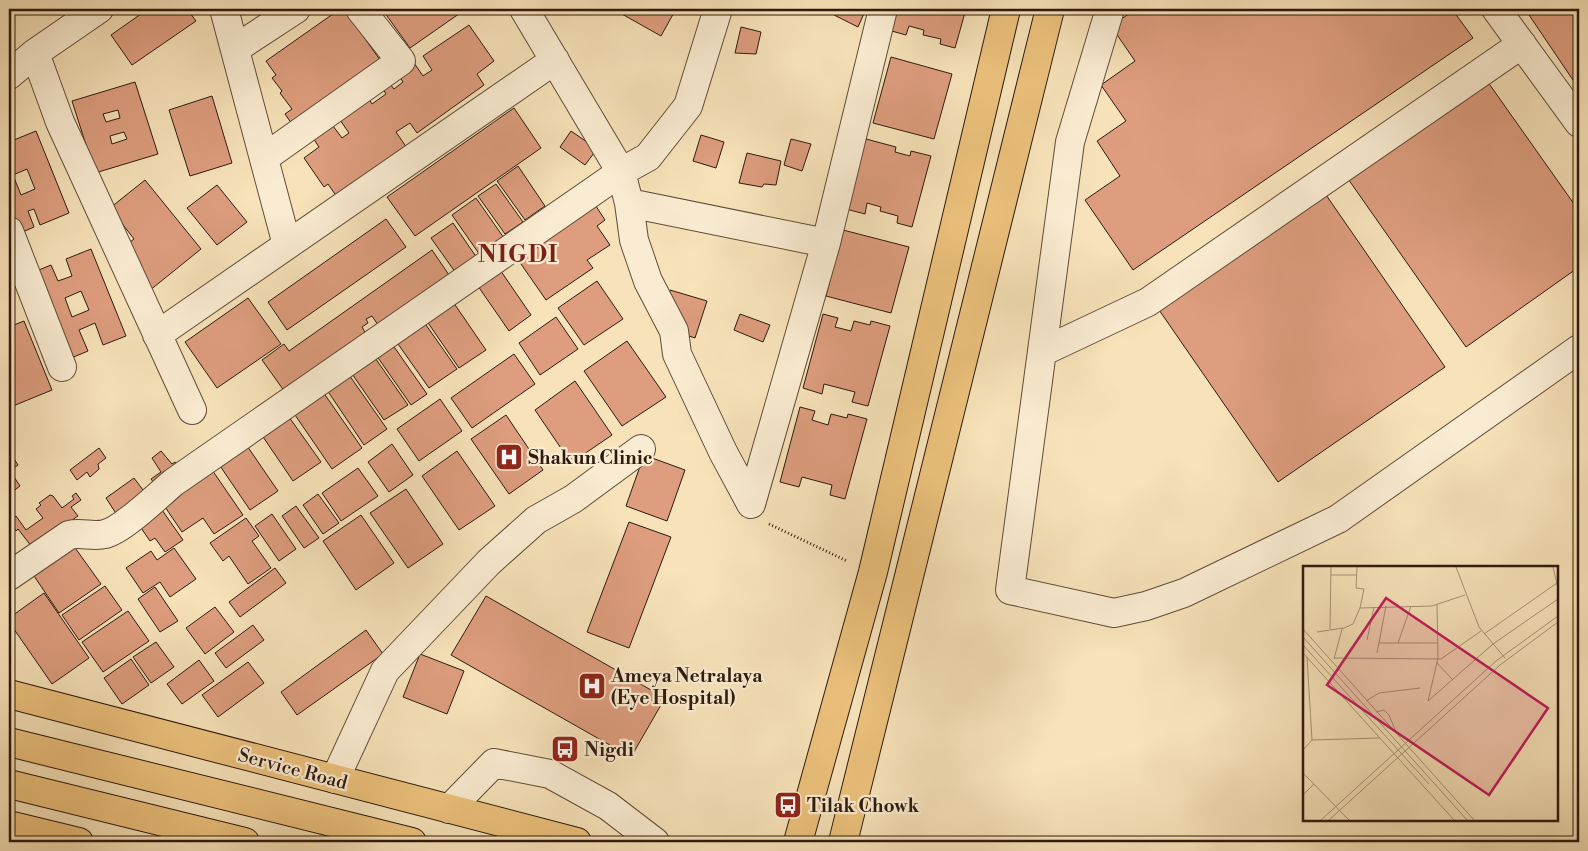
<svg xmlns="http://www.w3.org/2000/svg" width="1588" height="851" font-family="'Libre Bodoni',serif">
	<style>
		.building { fill: #dd9d7e; stroke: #2e1a0d; fill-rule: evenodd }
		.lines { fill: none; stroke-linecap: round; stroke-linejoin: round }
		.minor-casing { stroke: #604c38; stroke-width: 30 }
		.major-casing { stroke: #2e1a0d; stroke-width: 30 }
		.highway-casing { stroke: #2e1a0d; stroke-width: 30 }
		.path { stroke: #2e1a0d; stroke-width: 3; stroke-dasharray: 1 2.5; stroke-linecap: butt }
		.minor { stroke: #faecd2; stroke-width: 28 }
		.major { stroke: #ecc17c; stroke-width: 28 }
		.highway { stroke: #ecc17c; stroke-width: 28 }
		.labels { text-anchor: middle; stroke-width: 4.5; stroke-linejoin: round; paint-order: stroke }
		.poi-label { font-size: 19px; font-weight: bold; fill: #2e1a0d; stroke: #faecd2; text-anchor: start }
		.street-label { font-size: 19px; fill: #2e1a0d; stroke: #faecd2 }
		.district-label { font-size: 24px; font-weight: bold; letter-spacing: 1px; fill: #7a1f14; stroke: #faecd2 }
		.inset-road { fill: none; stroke: #a79274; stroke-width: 1 }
		.view { fill: #c2185b; fill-opacity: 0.15; stroke: #c2185b; stroke-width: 2.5 }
		.inset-edge { fill: none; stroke: #2e1a0d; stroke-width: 2.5 }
	</style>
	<rect width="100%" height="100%" fill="#f7e2b9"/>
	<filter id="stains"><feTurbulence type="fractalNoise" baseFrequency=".004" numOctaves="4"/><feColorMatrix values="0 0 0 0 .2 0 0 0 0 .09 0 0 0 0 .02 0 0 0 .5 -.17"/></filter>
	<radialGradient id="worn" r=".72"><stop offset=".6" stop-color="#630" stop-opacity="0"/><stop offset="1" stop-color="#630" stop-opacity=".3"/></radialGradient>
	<path class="building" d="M148 9H187L196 21 132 65 111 35Z
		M340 9H344L385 67 296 130 285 114 292 109 280 93 282 91 272 78 276 75 266 61Z
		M382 9H466L410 48Z
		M613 9H676L661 36Z
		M837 9H866L858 27 834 15Z
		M894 9H966L955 48 940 44 941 39 923 35 924 30 909 26 906 35 888 30Z
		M1136 9H1452L1473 38 1133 270 1085 200 1120 176 1097 141 1126 121 1101 85 1135 61 1111 26Z
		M1525 9H1579V89Z
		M469 25 494 61 477 74 484 85 417 133 410 123 396 132 407 148 337 197 328 184 324 187 304 158 319 147 311 135 330 122 342 138 349 133 338 117 367 96 372 104 386 94 383 89 390 84 394 89 403 82 398 74 414 63 423 76 432 70 423 56Z
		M741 27 761 32 756 54 735 53Z
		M891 57 952 74 934 139 873 123Z
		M1485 78 1579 211V267L1466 347 1346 176Z
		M135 82 158 154 95 173 72 101ZM118 110 120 118 106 122 103 114ZM124 132 127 139 112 144 110 136Z
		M212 96 232 163 190 176 169 110Z
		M514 108 541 148 415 236 387 197Z
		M36 131 69 213 40 225 34 209 28 211 34 227 11 237 9 230V159L13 158 9 142ZM27 169 35 189 21 195 13 175Z
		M571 131 597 149 585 165 560 147Z
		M701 135 724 142 716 168 693 161Z
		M791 139 811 144 802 171 784 165Z
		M866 139 896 147 895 152 910 156 911 151 931 156 912 227 897 223 898 216 880 211 881 207 867 203 865 214 846 209Z
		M747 153 781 161 776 185 764 184 762 187 739 183Z
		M518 166 545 206 525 220 497 181Z
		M145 180 201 249 149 291 125 246 134 239 110 208Z
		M496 184 523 222 505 234 478 196Z
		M217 185 247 222 217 245 187 208Z
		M1324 192 1445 367 1278 482 1157 307Z
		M590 197 605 220 597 226 610 245 587 260 593 268 546 300 512 251Z
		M476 198 504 238 480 255 452 215Z
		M386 219 406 247 287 330 268 302Z
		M453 223 479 261 458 276 431 238Z
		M843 230 909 247 891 313 826 296Z
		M91 249 126 336 103 345 95 323 79 330 88 351 64 361 29 274 51 265 58 281 72 276 66 259ZM81 291 89 310 72 317 65 298Z
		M432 250 449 275 378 325 372 316 366 319 368 323 362 327 366 334 290 399 262 360 284 344 289 351Z
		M494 261 531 315 509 331 471 276Z
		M597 281 623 319 584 345 558 308Z
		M670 290 707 301 695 338 674 331 667 301Z
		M449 296 486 350 459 368 422 314Z
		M248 298 281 344 217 388 185 342Z
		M740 314 770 325 763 342 734 330Z
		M823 314 838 318 835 327 851 331 854 321 870 325 871 321 890 326 868 406 852 402 855 392 824 384 822 394 803 388Z
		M419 315 457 369 429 388 391 334Z
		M556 317 578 349 540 375 519 343Z
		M24 321 52 390 13 406 9 399V327Z
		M390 341 427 394 411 405 374 352Z
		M627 341 666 397 622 426 584 371Z
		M514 354 535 384 472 428 451 398Z
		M373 355 408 405 384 420 350 371Z
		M347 372 387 429 364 445 325 387Z
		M575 381 612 435 571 463 535 410Z
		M323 392 362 448 332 469 293 412Z
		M440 399 462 431 419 461 397 429Z
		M800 407 815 411 812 420 828 425 831 414 847 418 848 414 867 419 845 499 830 495 832 485 802 477 799 487 780 482Z
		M284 410 321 462 293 481 257 428Z
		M506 415 543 470 509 494 471 439Z
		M243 440 278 491 250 510 216 460Z
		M392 444 413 475 389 492 368 462Z
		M99 448 106 458 98 464 99 469 90 477 87 472 77 480 70 470Z
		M9 451 18 465 10 471 20 486 11 493 9 490Z
		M161 451 172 464 175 462 179 467 158 488 151 479 161 472 152 458Z
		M457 451 495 506 459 530 422 476Z
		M644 455 685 470 667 521 626 506Z
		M208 464 243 515 214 534 203 518 182 532 159 498Z
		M358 468 378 496 341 521 322 493Z
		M134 478 146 494 117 515 106 498Z
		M406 489 443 544 408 568 370 513Z
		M76 493 81 500 71 507 78 516 32 547 18 529 16 531 9 521 16 516 26 530 43 518 36 509 41 505 39 503 50 495 53 496 62 508 74 499 72 496Z
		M318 494 339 523 323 534 303 505Z
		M296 506 319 538 304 548 282 516Z
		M162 510 183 540 165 552 155 538 150 541 139 525Z
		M272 514 296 549 279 561 255 526Z
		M361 515 394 563 356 590 323 541Z
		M246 518 259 536 252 541 271 568 248 584 229 556 223 561 210 543Z
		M629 522 671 537 629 648 587 632Z
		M73 545 101 584 59 613 32 573Z
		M174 548 196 579 170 597 160 582 143 593 126 568 151 551 157 560Z
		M275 568 286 583 240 617 229 602Z
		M105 586 122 610 79 640 62 615Z
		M155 587 178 621 160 632 138 599Z
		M44 593 89 658 52 684 9 622V618Z
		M486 596 665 698 631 757 451 655Z
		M215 607 234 632 205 654 186 628Z
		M128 611 149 641 103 672 82 642Z
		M253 625 264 640 226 668 215 653Z
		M366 630 383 654 297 715 281 692Z
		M156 642 174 667 151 683 133 657Z
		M420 654 464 671 447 714 403 697Z
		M131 659 149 685 122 704 104 678Z
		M199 660 214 681 182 704 167 684Z
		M248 662 264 683 218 717 202 695Z"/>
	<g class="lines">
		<g class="minor-casing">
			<path id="minor" d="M224 9 287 245
				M524 9 621 172 629 203 634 240 648 281 674 331 677 354 723 452 751 504
				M1110 9 1070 142 1010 590 1114 613 1146 606 1184 593 1338 519 1579 349
				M1496 9 1579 123
				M235 49 296 9
				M35 53 60 122 192 410
				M9 75 35 53 99 9
				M264 158 401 61 360 9
				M629 203 826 243
				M9 231 62 367
				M157 335 555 60
				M1042 352 1148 302 1522 44
				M751 504 826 243 883 9
				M9 576 69 535C81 532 93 537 105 534 123 530 158 495 174 482L621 172 648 157 688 106 718 9
				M335 779 385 671 489 562 536 520 573 499 641 449
				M449 809 494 763 550 774 608 806 655 842"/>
		</g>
		<g class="major-casing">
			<path id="major" d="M9 694 577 842
				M9 825 79 842
				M798 842 873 572 1006 9
				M843 842 1050 9"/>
		</g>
		<g class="highway-casing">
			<path id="highway" d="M9 742 412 842
				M9 784 245 842"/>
		</g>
		<path class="path" d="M769 524 847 561"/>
		<use href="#minor" class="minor"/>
		<use href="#major" class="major"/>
		<use href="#highway" class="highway"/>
	</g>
	<defs>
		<g id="hospital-square" transform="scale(1.4375)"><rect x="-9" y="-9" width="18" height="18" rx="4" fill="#8f2418" stroke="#faecd2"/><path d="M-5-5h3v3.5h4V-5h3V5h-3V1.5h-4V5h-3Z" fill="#fff"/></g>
		<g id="bus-square" transform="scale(1.4375)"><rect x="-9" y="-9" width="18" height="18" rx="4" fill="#8f2418" stroke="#faecd2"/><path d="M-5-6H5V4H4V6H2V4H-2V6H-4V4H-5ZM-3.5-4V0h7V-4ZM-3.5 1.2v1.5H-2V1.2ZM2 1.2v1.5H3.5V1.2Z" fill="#fff"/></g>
	</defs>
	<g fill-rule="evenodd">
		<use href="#hospital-square" x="509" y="457"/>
		<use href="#hospital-square" x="592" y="686"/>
		<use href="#bus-square" x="565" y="749"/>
		<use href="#bus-square" x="788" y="805"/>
	</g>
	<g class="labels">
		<g class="poi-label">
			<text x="528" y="464">Shakun Clinic</text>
			<text x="611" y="682">Ameya Netralaya<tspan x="611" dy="22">(Eye Hospital)</tspan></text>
			<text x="584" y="756">Nigdi</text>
			<text x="807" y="812">Tilak Chowk</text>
		</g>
		<g class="street-label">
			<text transform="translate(293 768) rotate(15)" y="7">Service Road</text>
		</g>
		<g class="district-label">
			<text x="518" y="262">NIGDI</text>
		</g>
	</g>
	<g transform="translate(1303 566)">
		<rect width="255" height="255" fill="#f7e2b9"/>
		<path class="inset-road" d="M153 1 176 61 202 92M250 1 255 22M28 9H53M57 42 129 40 162 29M0 63 171 254M27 63 28 1M14 66 40 62M181 68 254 17M0 71 164 254M64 74 71 41M76 77H135M95 77 108 40M0 79 126 218M0 87 151 254M74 87 83 40M4 91 9 174M31 92 138 93 178 65M31 93 39 63 50 58 57 42 61 23 53 22 54 1M133 96 150 114M63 135 76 127 117 122M125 135 190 78 255 33M125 135 135 92 134 39M73 146 81 144 86 149 93 166M0 184 9 174 77 172M0 207 46 254M0 229 11 218M18 254 193 95 255 50M26 254 197 99 255 56"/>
		<path class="view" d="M83 32 245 142 186 229 24 119Z"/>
		<rect width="255" height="255" class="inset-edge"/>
	</g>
	<rect width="1588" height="851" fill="none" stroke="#f7e2b9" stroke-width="30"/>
	<rect x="10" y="10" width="1568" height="831" fill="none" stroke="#2e1a0d" stroke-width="2.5"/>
	<rect x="15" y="15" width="1558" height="821" fill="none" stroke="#2e1a0d"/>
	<rect width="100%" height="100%" filter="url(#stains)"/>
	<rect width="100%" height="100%" fill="url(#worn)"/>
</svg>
